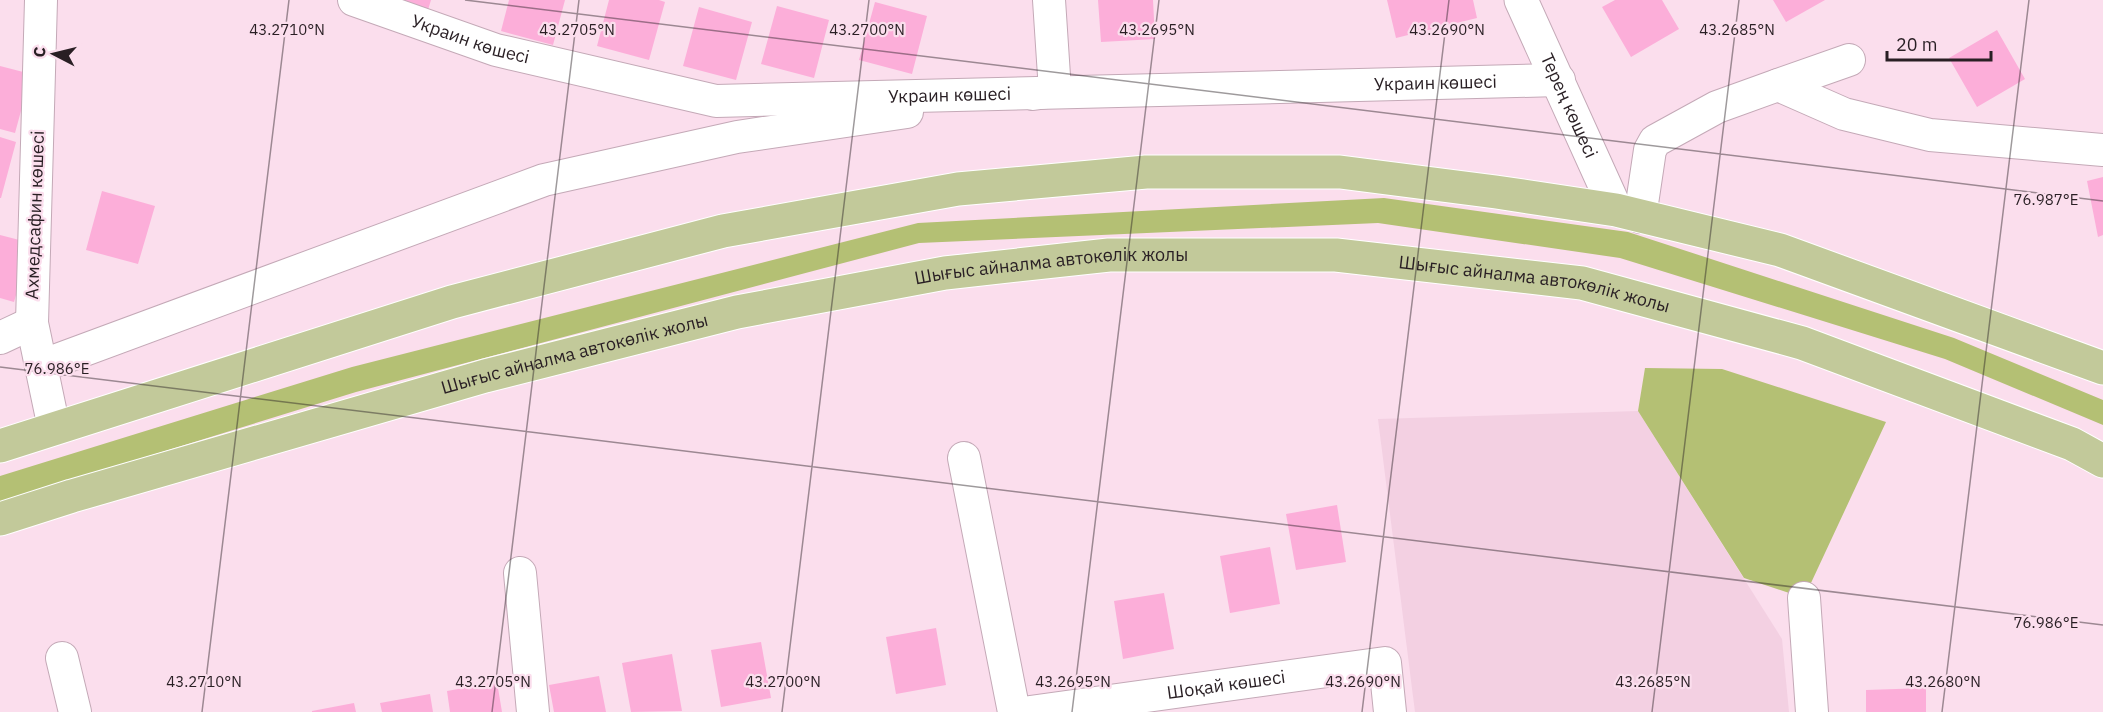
<svg xmlns="http://www.w3.org/2000/svg" width="2103" height="712" font-family="'IBM Plex Sans',sans-serif">
	<style>
		.built { fill: #f3d0e2 }
		.green { fill: #b4c074 }
		.building { fill: #fcaed9 }
		.lines { fill: none; stroke-linecap: round; stroke-linejoin: round }
		.street-casing { stroke: #c4a9b7; stroke-width: 34 }
		.secondary-casing { stroke: #c4a9b7; stroke-width: 35 }
		.primary-casing { stroke: #fff; stroke-width: 35 }
		.street { stroke: #fff; stroke-width: 32 }
		.secondary { stroke: #fff; stroke-width: 33 }
		.primary { stroke: #c2c99a; stroke-width: 33 }
		.ticks { fill: none; stroke: #291f24; stroke-width: 1.5; stroke-opacity: 0.45 }
		.labels { text-anchor: middle; stroke-width: 4.5; stroke-linejoin: round; paint-order: stroke }
		.street-label { font-size: 18px; fill: #291f24; stroke: #fbdeed }
		.ticks-label { font-size: 15px; text-anchor: middle; fill: #291f24; stroke: #fbdeed; stroke-width: 4.5; stroke-linejoin: round; paint-order: stroke }
	</style>
	<rect width="100%" height="100%" fill="#fbdeed"/>
	<path class="built" d="M1638 411 1782 639 1789 712H1415L1378 419Z"/>
	<path class="green" d="M1384 198 1628 232 1954 338 2103 400V425L1945 359 1620 258 1378 223 919 243 356 392 0 502V476L352 367 918 223Z
		M1645 368 1722 369 1886 422 1804 598 1744 578 1638 411Z"/>
	<path class="building" d="M382 0H431L427 13Z
		M509 0H565L553 45 501 31Z
		M609 0H659L665 2 649 60 597 46Z
		M1098 0H1153L1155 39 1101 42Z
		M1387 0H1473L1477 18 1396 38Z
		M1615 0H1662L1679 29 1631 57 1602 7Z
		M1773 0H1825L1786 22Z
		M875 2 927 16 912 74 859 60Z
		M777 6 829 20 814 78 761 64Z
		M699 7 752 22 736 80 683 66Z
		M1997 30 2025 79 1977 107 1949 58Z
		M0 66 31 74 15 133 0 129Z
		M0 137 16 142 1 198H0Z
		M2103 177V235L2098 237 2087 181Z
		M102 191 155 206 138 264 86 250Z
		M0 235 31 243 14 302 0 298Z
		M1337 505 1346 562 1296 570 1286 514Z
		M1270 547 1280 604 1230 613 1220 556Z
		M1164 593 1174 649 1123 659 1114 601Z
		M936 628 946 685 896 694 886 637Z
		M761 642 771 698 721 707 711 650Z
		M672 654 682 711 631 712 622 663Z
		M599 676 606 712H554L549 685Z
		M497 682 502 712H450L447 691Z
		M1926 688V712H1866V690Z
		M430 694 433 712H382L380 703Z
		M354 703 356 712H312V711Z"/>
	<g class="lines">
		<g class="street-casing">
			<g id="street">
				<path d="M41 0 32 323 54 428"/>
				<path id="s1" d="M354 0 496 50 716 101 1559 80"/>
				<path d="M1778 85 1849 60"/>
				<path d="M1033 94 1055 91 1049 0"/>
				<path d="M1640 217 1650 150 1655 141 1717 107 1778 85 1844 114 1930 135 2103 150"/>
				<path d="M0 338 32 323"/>
				<path d="M41 366 544 180 737 137 907 112"/>
				<path d="M964 458 1014 712"/>
				<path d="M520 573 533 712"/>
				<path d="M1804 598 1812 712"/>
				<path d="M62 658 75 712"/>
				<path id="s2" d="M1030 712 1385 663 1390 712"/>
			</g>
		</g>
		<g class="secondary-casing">
			<g id="secondary">
				<path id="s3" d="M1521 0 1616 210"/>
			</g>
		</g>
		<g class="primary-casing">
			<g id="primary">
				<path d="M0 446 452 302 723 231 958 189 1146 172H1340L1496 192 1616 210 1780 250 2103 368"/>
				<path id="s4" d="M0 519 72 496 485 376 737 312 945 273 1109 255H1336L1582 283 1802 343 2072 444 2103 461"/>
			</g>
		</g>
		<use href="#street" class="street"/>
		<use href="#secondary" class="secondary"/>
		<use href="#primary" class="primary"/>
	</g>
	<path class="ticks" d="M465 0 2103 201M0 367 2103 625M202 712 289 0M492 712 579 0M782 712 869 0M1072 712 1159 0M1362 712 1449 0M1652 712 1739 0M1942 712 2029 0"/>
	<g class="labels">
		<g class="street-label">
			<text dy="6" stroke="none"><textPath href="#s1" startOffset="123">Украин көшесі</textPath></text>
			<text dy="6" stroke="none"><textPath href="#s1" startOffset="1096">Украин көшесі</textPath></text>
			<text dy="6" stroke="none"><textPath href="#s1" startOffset="610">Украин көшесі</textPath></text>
			<text dy="6" stroke="none"><textPath href="#s3" startOffset="116">Терең көшесі</textPath></text>
			<text transform="translate(35 215) rotate(-88)" y="6">Ахмедсафин көшесі</text>
			<text dy="6" stroke="none"><textPath href="#s4" startOffset="1084">Шығыс айналма автокөлік жолы</textPath></text>
			<text dy="6" stroke="none"><textPath href="#s4" startOffset="1570">Шығыс айналма автокөлік жолы</textPath></text>
			<text dy="6" stroke="none"><textPath href="#s4" startOffset="598">Шығыс айналма автокөлік жолы</textPath></text>
			<text dy="6" stroke="none"><textPath href="#s2" startOffset="198">Шоқай көшесі</textPath></text>
		</g>
	</g>
	<g class="ticks-label">
		<text x="287" y="35">43.2710°N</text>
		<text x="577" y="35">43.2705°N</text>
		<text x="867" y="35">43.2700°N</text>
		<text x="1157" y="35">43.2695°N</text>
		<text x="1447" y="35">43.2690°N</text>
		<text x="1737" y="35">43.2685°N</text>
		<text x="2046" y="205">76.987°E</text>
		<text x="57" y="374">76.986°E</text>
		<text x="2046" y="628">76.986°E</text>
		<text x="204" y="687">43.2710°N</text>
		<text x="493" y="687">43.2705°N</text>
		<text x="783" y="687">43.2700°N</text>
		<text x="1073" y="687">43.2695°N</text>
		<text x="1363" y="687">43.2690°N</text>
		<text x="1653" y="687">43.2685°N</text>
		<text x="1943" y="687">43.2680°N</text>
	</g>
	<g transform="translate(54 54) rotate(277)" stroke="#fbdeed" stroke-width="4.5" paint-order="stroke">
	<path d="M0-4.5L10 22L0 15L-10 22Z" fill="#291f24"/>
	<text y="-9" font-size="16" font-weight="bold" text-anchor="middle" fill="#291f24">С</text>
	</g>
	<path d="M1887 51v9h104v-9" fill="none" stroke="#291f24" stroke-width="3"/>
	<text x="1896" y="51" font-size="18" fill="#291f24" stroke="#fbdeed" stroke-width="4.5" paint-order="stroke">20 m</text>
</svg>
